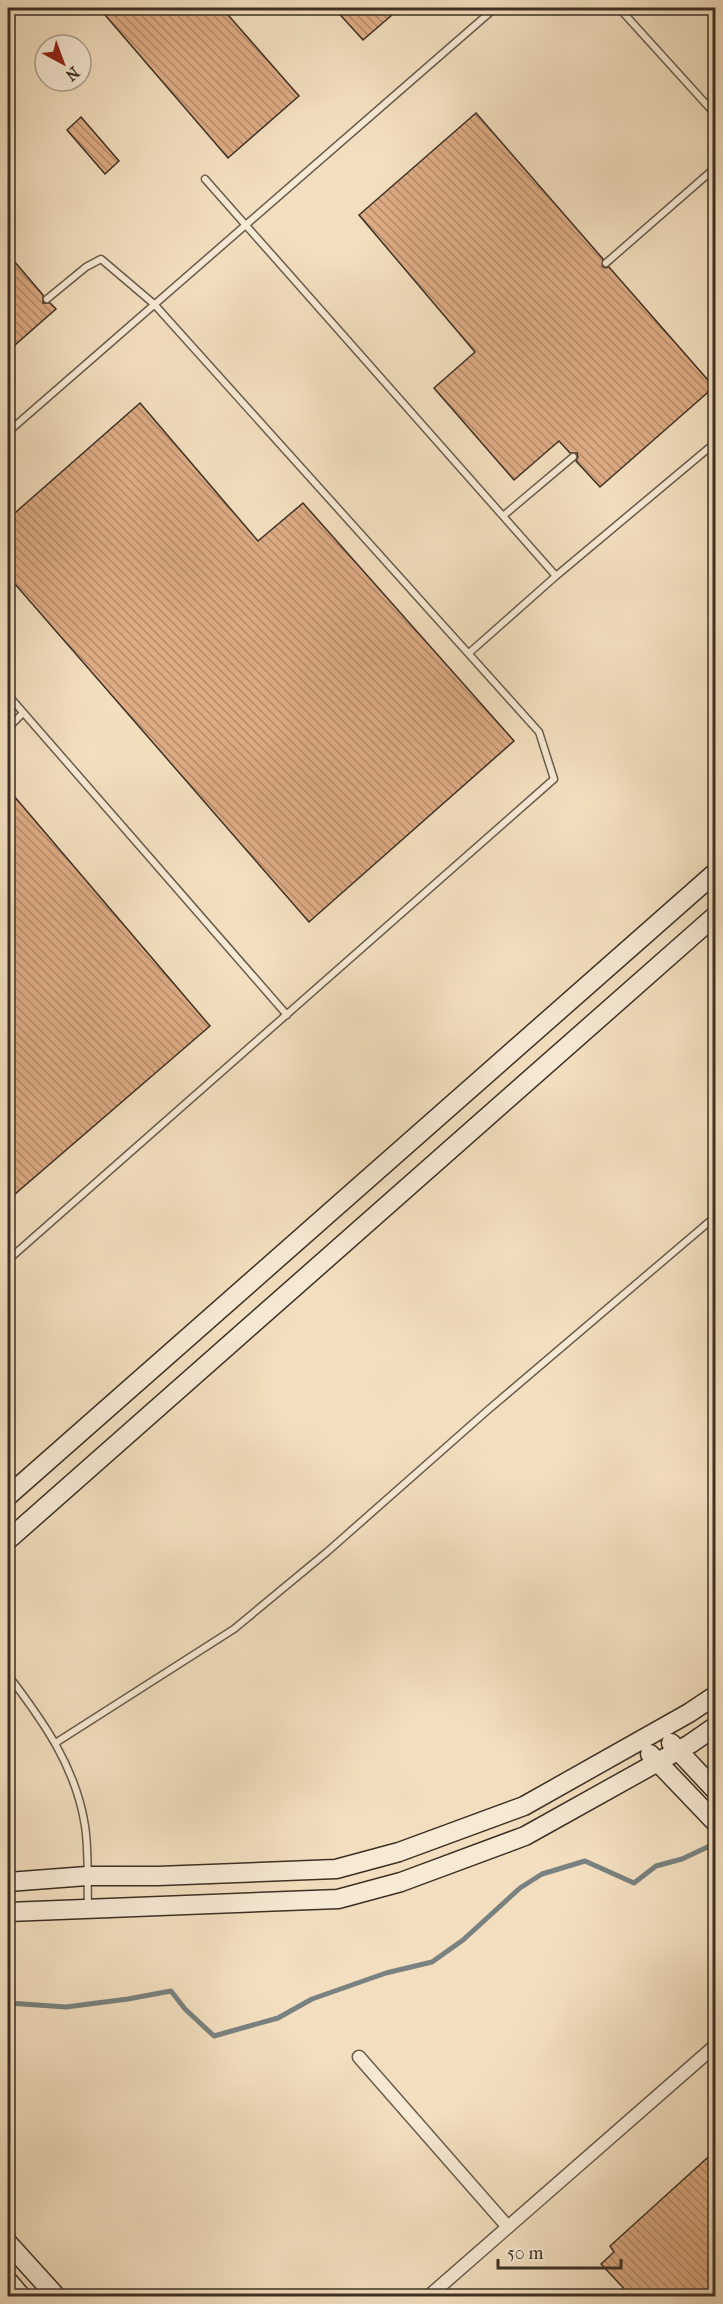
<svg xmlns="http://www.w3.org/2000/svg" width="723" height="2304" font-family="'IM FELL French Canon',serif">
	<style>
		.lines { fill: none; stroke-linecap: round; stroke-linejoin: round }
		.stream { stroke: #798280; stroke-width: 5 }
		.building { fill: url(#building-back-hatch); stroke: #3d3025; stroke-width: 1.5 }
		.lane-casing { stroke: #6a5c4c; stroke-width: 9 }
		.street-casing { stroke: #6a5c4c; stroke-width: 15 }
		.secondary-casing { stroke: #3d3025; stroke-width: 21 }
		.lane { stroke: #f7ead5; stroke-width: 6 }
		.street { stroke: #f7ead5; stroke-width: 12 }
		.secondary { stroke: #f7ead5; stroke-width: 18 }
	</style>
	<defs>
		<pattern id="building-back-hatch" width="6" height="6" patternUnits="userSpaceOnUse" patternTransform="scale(1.5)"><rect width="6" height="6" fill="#ddab84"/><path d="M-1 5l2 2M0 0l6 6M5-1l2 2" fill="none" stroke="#b48c6c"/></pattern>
	</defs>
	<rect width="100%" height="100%" fill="#f3dfbf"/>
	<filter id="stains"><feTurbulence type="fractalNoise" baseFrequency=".00333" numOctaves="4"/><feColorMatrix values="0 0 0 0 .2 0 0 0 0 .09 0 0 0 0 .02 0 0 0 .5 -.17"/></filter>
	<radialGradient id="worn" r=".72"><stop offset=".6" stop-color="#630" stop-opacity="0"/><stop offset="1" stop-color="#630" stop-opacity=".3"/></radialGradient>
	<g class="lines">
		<path class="stream" d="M8 2003 66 2007 128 1999 171 1991 185 2009 214 2036 278 2018 312 1999 386 1973 432 1962 463 1940 520 1888 542 1874 585 1861 634 1883 656 1866 682 1859 716 1843"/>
	</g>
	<path class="building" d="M99 8H222L299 96 228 158Z
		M334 8H400L363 40Z
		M476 113 603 259 602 266 605 268 609 267 714 387 600 487 576 461 578 457 577 453H570L559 441 514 480 434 388 475 352 359 215Z
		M81 117 119 161 105 174 67 130Z
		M8 254 43 295V303H50L56 309 8 351Z
		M140 403 258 541 303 503 514 741 309 922 8 576V519Z
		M8 789 210 1026 8 1200Z
		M716 2150V2296H631L601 2264 614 2252 610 2246Z"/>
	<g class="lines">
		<g class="lane-casing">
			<path id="lane" d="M619 8 716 115
				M205 179 556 576
				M606 263 716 167
				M8 432 495 8
				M503 516 573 457
				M469 653 556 576 716 442
				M8 695 287 1015
				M8 728 23 713
				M8 1260 554 779 539 732 154 304 101 259 86 267 47 299
				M8 1675C43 1721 76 1767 85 1826 89 1852 87 1880 88 1905
				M57 1742 234 1629 327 1552 488 1410 716 1216"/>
		</g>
		<g class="street-casing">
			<path id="street" d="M359 2057 508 2227
				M429 2296 716 2045"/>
		</g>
		<g class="secondary-casing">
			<path id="secondary" d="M8 1496 716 872
				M8 1540 716 915
				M671 1743 716 1791
				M650 1754 716 1823
				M8 1882 87 1876H158L336 1869 399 1852 524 1806 689 1713 716 1695
				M8 1912 338 1899 401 1882 525 1836 690 1744 716 1726
				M8 2243 56 2296
				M8 2281 21 2296"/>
		</g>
		<use href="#lane" class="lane"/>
		<use href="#street" class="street"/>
		<use href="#secondary" class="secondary"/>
	</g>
	<rect width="723" height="2304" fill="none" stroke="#f3dfbf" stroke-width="30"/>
	<rect x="9" y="9" width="705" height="2286" fill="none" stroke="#3d3025" stroke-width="3"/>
	<rect x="15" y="15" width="693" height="2274" fill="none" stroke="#3d3025" stroke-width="1.5"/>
	<g transform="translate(63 63) rotate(139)"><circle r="28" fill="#f7ead5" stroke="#ada08f" stroke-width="1.5"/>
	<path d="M0-4.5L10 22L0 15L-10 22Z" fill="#8f2418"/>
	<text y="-9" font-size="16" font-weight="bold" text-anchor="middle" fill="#3d3025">N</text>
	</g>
	<path d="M498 2259v9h123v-9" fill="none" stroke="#3d3025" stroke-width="3"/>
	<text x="507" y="2259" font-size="18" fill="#3d3025" stroke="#f7ead5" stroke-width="4.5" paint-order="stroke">50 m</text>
	<rect width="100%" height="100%" filter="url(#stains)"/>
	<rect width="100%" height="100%" fill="url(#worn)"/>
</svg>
